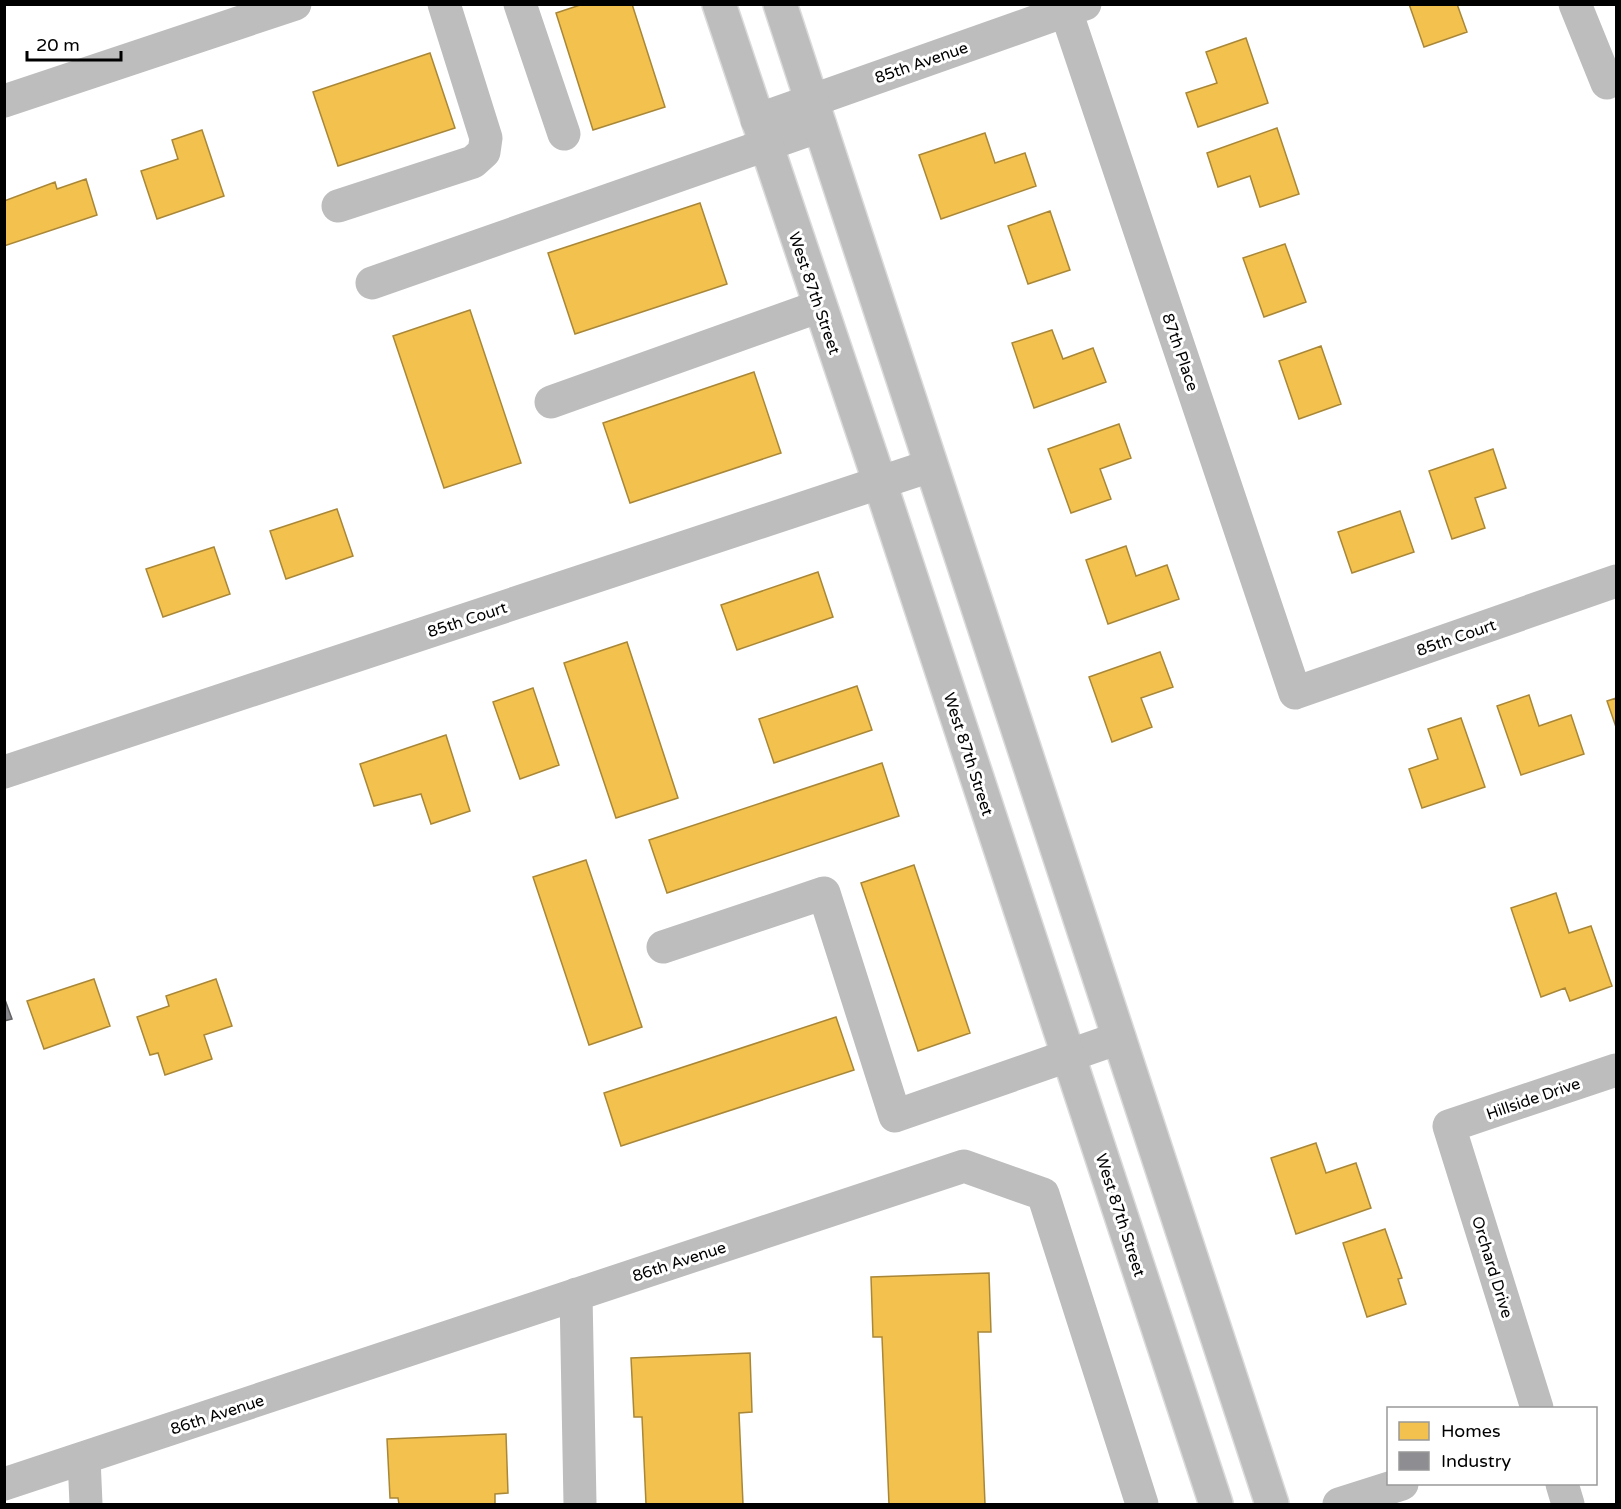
<svg xmlns="http://www.w3.org/2000/svg" width="1621" height="1509" font-family="'Varela Round',sans-serif">
	<style>
		.homes { fill: #f2c14e; stroke: #a98737; stroke-width: 1.5 }
		.industry { fill: #8d8d92; stroke: #636366; stroke-width: 1.5 }
		.lines { fill: none; stroke-linecap: round; stroke-linejoin: round }
		.major-casing { stroke: #dbdbdb; stroke-width: 36 }
		.minor { stroke: #bdbdbd; stroke-width: 33 }
		.major { stroke: #bdbdbd; stroke-width: 33 }
		.labels { text-anchor: middle; stroke-width: 6; stroke-linejoin: round; paint-order: stroke }
		.street-label { font-size: 16px; fill: #000; stroke: #fff }
	</style>
	<rect width="100%" height="100%" fill="#fff"/>
	<path class="homes" d="M583 4H632L665 107 593 130 556 13Z
		M1409 4H1457L1467 32 1424 47Z
		M1246 38 1268 103 1198 127 1186 93 1217 83 1206 52Z
		M430 53 455 128 338 166 313 92Z
		M1277 128 1299 194 1260 207 1250 176 1218 187 1207 153Z
		M202 130 224 196 157 219 141 171 178 159 172 140Z
		M985 133 995 163 1025 153 1036 186 941 219 919 155Z
		M86 179 97 215 4 246V201L55 182 57 189Z
		M700 203 727 284 575 334 548 253Z
		M1050 211 1070 270 1028 284 1008 226Z
		M1285 244 1306 302 1264 317 1243 258Z
		M470 310 521 463 444 488 393 336Z
		M1052 330 1063 359 1093 348 1106 382 1034 408 1012 343Z
		M1321 346 1341 404 1299 419 1279 361Z
		M754 372 781 453 630 503 603 423Z
		M1119 424 1131 458 1100 469 1111 499 1071 513 1048 449Z
		M1493 449 1506 488 1475 498 1485 528 1452 539 1429 471Z
		M337 509 353 556 286 579 270 531Z
		M1400 511 1414 552 1352 573 1338 532Z
		M1126 546 1136 576 1167 565 1179 599 1108 624 1086 560Z
		M214 547 230 594 163 617 146 569Z
		M818 572 833 617 737 650 721 605Z
		M627 642 678 798 616 818 564 663Z
		M1160 652 1173 687 1141 698 1152 727 1112 742 1089 677Z
		M857 686 872 730 774 763 759 719Z
		M533 688 559 765 520 779 493 702Z
		M1529 695 1539 726 1571 715 1584 754 1521 775 1497 706Z
		M1616 698V727L1607 701Z
		M1461 718 1485 787 1422 808 1409 769 1438 759 1428 729Z
		M446 735 470 811 431 824 421 794 374 806 360 764Z
		M882 763 899 816 667 893 649 840Z
		M586 860 642 1027 589 1045 533 877Z
		M914 865 970 1033 918 1051 861 883Z
		M1556 893 1569 933 1591 926 1612 986 1570 1001 1565 988 1541 997 1511 908Z
		M94 979 110 1026 44 1049 27 1001Z
		M216 979 232 1026 204 1035 212 1059 165 1075 158 1053 150 1055 137 1017 169 1006 166 996Z
		M836 1017 854 1070 621 1146 604 1093Z
		M1316 1143 1326 1173 1356 1163 1371 1208 1296 1234 1271 1158Z
		M1385 1229 1402 1278 1398 1279 1406 1304 1367 1317 1343 1243Z
		M989 1273 991 1332H978L985 1504H889L882 1337H873L871 1277Z
		M750 1353 752 1412 739 1413 743 1504H646L642 1417H634L631 1358Z
		M506 1434 508 1493 495 1494V1504H399L398 1498H390L387 1439Z"/>
	<path class="industry" d="M4 997 12 1019 4 1021Z"/>
	<g class="lines">
		<g class="major-casing">
			<path id="major" d="M719 4 880 483 1216 1504
				M780 4 1272 1504"/>
		</g>
		<path class="minor" d="M520 4 564 134
			M1575 4 1607 83
			M1066 11 1295 693 1616 581
			M4 101 295 4
			M757 120 1085 4
			M338 206 473 162 484 152 486 138 444 4
			M372 283 820 126
			M551 402 820 306
			M4 772 930 466
			M663 947 824 893 895 1116 1119 1038
			M576 1294 580 1504
			M1537 1408 1449 1126 1616 1070
			M84 1458 86 1504
			M4 1484 964 1166 1043 1194 1142 1504
			M1562 1484 1568 1504
			M1339 1504 1402 1484"/>
		<use href="#major" class="major"/>
	</g>
	<g class="labels">
		<g class="street-label">
			<text transform="translate(921 62) rotate(-19)" y="6">85th Avenue</text>
			<text transform="translate(815 293) rotate(71)" y="6">West 87th Street</text>
			<text transform="translate(1181 352) rotate(71)" y="6">87th Place</text>
			<text transform="translate(467 619) rotate(-18)" y="6">85th Court</text>
			<text transform="translate(1456 637) rotate(-19)" y="6">85th Court</text>
			<text transform="translate(969 754) rotate(72)" y="6">West 87th Street</text>
			<text transform="translate(1533 1098) rotate(-19)" y="6">Hillside Drive</text>
			<text transform="translate(1121 1215) rotate(72)" y="6">West 87th Street</text>
			<text transform="translate(679 1261) rotate(-18)" y="6">86th Avenue</text>
			<text transform="translate(1493 1267) rotate(73)" y="6">Orchard Drive</text>
			<text transform="translate(217 1414) rotate(-18)" y="6">86th Avenue</text>
		</g>
	</g>
	<rect width="1621" height="1509" fill="none" stroke="#000000" stroke-width="12"/>
	<rect x="1387" y="1407" width="210" height="78" fill="#ffffff" stroke="#999999" stroke-width="1.5"/>
	<rect x="1399" y="1422" width="30" height="18" fill="#f2c14e" stroke="#999999" stroke-width="1.5"/>
	<text x="1441" y="1437" font-size="18" fill="#000000">Homes</text>
	<rect x="1399" y="1452" width="30" height="18" fill="#8d8d92" stroke="#999999" stroke-width="1.5"/>
	<text x="1441" y="1467" font-size="18" fill="#000000">Industry</text>
	<path d="M27 51v9h94v-9" fill="none" stroke="#000000" stroke-width="3"/>
	<text x="36" y="51" font-size="18" fill="#000000" stroke="#ffffff" stroke-width="4.5" paint-order="stroke">20 m</text>
</svg>
